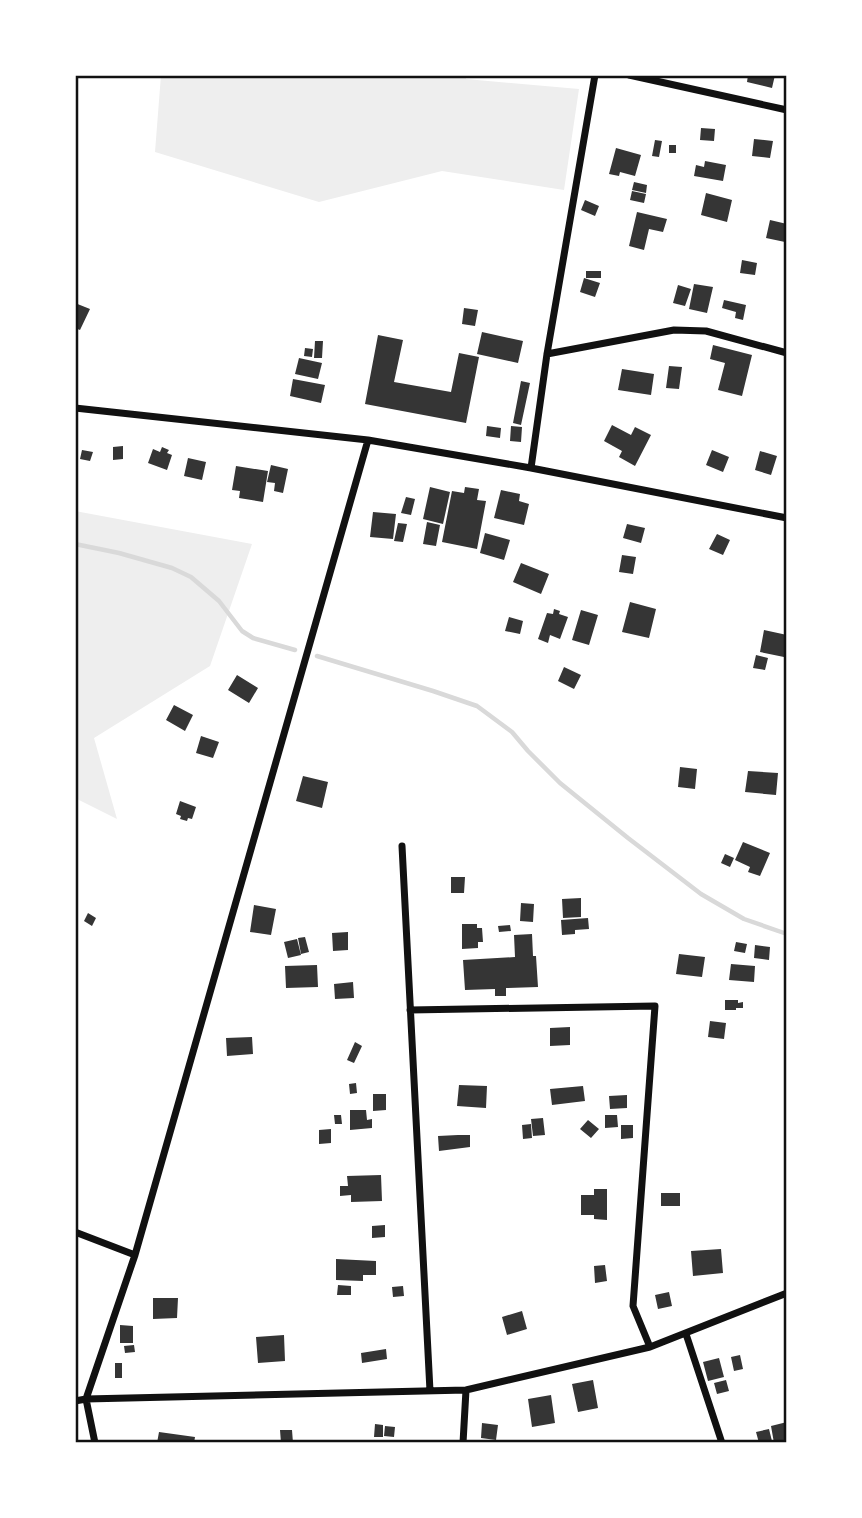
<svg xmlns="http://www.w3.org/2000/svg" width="862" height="1518" font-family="Raleway,sans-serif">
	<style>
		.green { fill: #eee }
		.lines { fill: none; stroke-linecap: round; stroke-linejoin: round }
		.stream { stroke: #d9d9d9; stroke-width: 4.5 }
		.building { fill: #353535 }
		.minor { stroke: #111; stroke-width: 7 }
		.neatline { fill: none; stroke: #111; stroke-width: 2.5 }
	</style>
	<rect width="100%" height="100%" fill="#fff"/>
	<path class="green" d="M161 75H466V79L579 89 564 190 442 171 319 202 155 152Z
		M75 511 252 544 210 666 94 738 117 819 75 798Z"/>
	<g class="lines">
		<path class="stream" d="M75 544 119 553 172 568 191 577 219 601 242 631 253 638 295 650
			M317 656 433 691 477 706 512 732 528 751 560 783 628 838 701 894 744 919 787 934"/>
	</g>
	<path class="building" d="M748 75H775L772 88 747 82Z
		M701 128 715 129 714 141 700 140Z
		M754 139 773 141 770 158 752 156Z
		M655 140 662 141 659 157 652 156Z
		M669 145H676V153H669Z
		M616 148 641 155 635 176 620 172 619 176 609 174Z
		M705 161 726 165 723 181 694 176 696 165 704 167Z
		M634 182 647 185 646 193 632 190Z
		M632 191 646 194 644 203 630 200Z
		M706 193 732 200 727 222 701 215Z
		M585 200 599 206 595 216 581 210Z
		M637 212 667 219 663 232 649 229 644 250 629 246Z
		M770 220 787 224 785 242 766 238Z
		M742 260 757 263 755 275 740 273Z
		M586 271H601V278H586Z
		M584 278 600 283 595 297 580 292Z
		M694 284 713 287 707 313 689 309Z
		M678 285 691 289 685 306 673 303Z
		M724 300 746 305 743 320 735 318 736 312 722 308Z
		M75 303 90 309 80 330 75 328Z
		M464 308 478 310 475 326 462 324Z
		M482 332 523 341 518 363 477 354Z
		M378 335 403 340 394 382 451 392 459 353 479 357 466 423 365 404Z
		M315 341H323L322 358H314Z
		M713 345 752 355 742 396 718 390 725 363 710 359Z
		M305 348 313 349 312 357 304 356Z
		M299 358 322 363 318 379 295 374Z
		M669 366 682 367 679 389 666 388Z
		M622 369 654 374 651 395 618 390Z
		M293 379 325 385 321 403 290 396Z
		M521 381 530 383 521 425 513 423Z
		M612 425 631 435 635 427 651 435 635 466 619 457 622 451 604 441Z
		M487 426 501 428 500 438 486 436Z
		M511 426 522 427 521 442 510 441Z
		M123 446V459L113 460V447Z
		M162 447 169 450 167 453 172 455 167 470 148 463 153 449 160 452Z
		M82 450 93 452 90 461 80 459Z
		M712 450 729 457 723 472 706 465Z
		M760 451 777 456 771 475 755 470Z
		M188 458 206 462 202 480 184 476Z
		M271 465 288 469 283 493 274 491 275 483 267 482Z
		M236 466 268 471 263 502 239 498 240 491 232 490Z
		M430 487 450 492 443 524 423 519Z
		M465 487 479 489 477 500 486 501 477 549 442 542 452 491 464 493Z
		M501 490 520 494 519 501 529 504 524 525 494 518Z
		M406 497 415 499 411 515 401 513Z
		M373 512 396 514 393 539 370 537Z
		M427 522 440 525 436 546 423 544Z
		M398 523 407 524 403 542 394 541Z
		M627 524 645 528 641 543 623 538Z
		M485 533 510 540 504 560 480 553Z
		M717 534 730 540 723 555 709 549Z
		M622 555 636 557 633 574 619 572Z
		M521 563 549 574 541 594 513 582Z
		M630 602 656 609 649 638 622 632Z
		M554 609 560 611 559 614 568 617 560 639 550 635 548 643 538 639 547 613 553 614Z
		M581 610 598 615 589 645 572 640Z
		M509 617 523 621 520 634 505 631Z
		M764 630 787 635 784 657 760 652Z
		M756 655 768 658 765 670 753 668Z
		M564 667 581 675 574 689 558 681Z
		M237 675 258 688 249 703 228 690Z
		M174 705 193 715 185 731 166 720Z
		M201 736 219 742 213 758 196 753Z
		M680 767 697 769 695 789 678 787Z
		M748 771 778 773 776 795 745 792Z
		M303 776 328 782 322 808 296 801Z
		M180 801 196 807 192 819 188 818 187 821 180 819 181 816 176 814Z
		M743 842 770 853 760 876 748 872 750 867 735 860Z
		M725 854 734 858 730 867 721 863Z
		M451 877H465L464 893H451Z
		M581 898V917L563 918 562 899Z
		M521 903 534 904 533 922 520 921Z
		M254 905 276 909 271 935 250 932Z
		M88 913 96 918 92 926 84 921Z
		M588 918 589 929 575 930V934L562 935 561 920Z
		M462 924H477V928H482L483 942H478V948L462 949Z
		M510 925 511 931 499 932 498 926Z
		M348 932V950L333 951 332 933Z
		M532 934 533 956H536L538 987 506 988V996H495V989L465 990 463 960 515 957 514 935Z
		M305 937 309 952 301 954 298 938Z
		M297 939 301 955 288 958 284 942Z
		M736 942 747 944 745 953 734 951Z
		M755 945 770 947 769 960 754 958Z
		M679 954 705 957 702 977 676 974Z
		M731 964 755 966 754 982 729 980Z
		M317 965 318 987 286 988 285 966Z
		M353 982 354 998 335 999 334 984Z
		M725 1000H738V1003L743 1002V1008H736V1010H725Z
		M710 1021 726 1023 724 1039 708 1037Z
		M570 1027V1045L550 1046V1028Z
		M252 1037 253 1054 227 1056 226 1038Z
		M355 1042 362 1046 354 1063 347 1060Z
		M356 1083 357 1093 350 1094 349 1084Z
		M459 1085 487 1086 486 1108 457 1106Z
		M583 1086 585 1101 552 1105 550 1089Z
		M373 1094H386V1110L373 1111Z
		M627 1095V1108L610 1109 609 1096Z
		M350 1110H366L367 1120 372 1119V1128L350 1130Z
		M334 1115H341L342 1124H335Z
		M605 1115H617L618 1127 605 1128Z
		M543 1118 545 1135 533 1136 531 1119Z
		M588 1120 599 1129 591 1138 580 1129Z
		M531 1124 532 1138 523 1139 522 1125Z
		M621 1125H633V1138L621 1139Z
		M331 1129V1143L319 1144V1130Z
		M458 1135H470V1147L439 1151 438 1136Z
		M381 1175 382 1201 351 1202V1195L340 1196V1186H348L347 1176Z
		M594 1189H607V1220L594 1219V1215H581V1195H594Z
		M661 1193H680V1206H661Z
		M385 1225V1237L372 1238V1226Z
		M721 1249 723 1273 693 1276 691 1251Z
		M336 1259 376 1261V1275H363V1281L336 1280Z
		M605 1265 607 1281 595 1283 594 1266Z
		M338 1285 351 1286V1295H337Z
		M403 1286 404 1296 393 1297 392 1287Z
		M669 1292 672 1306 658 1309 655 1295Z
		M153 1298H178L177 1318 153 1319Z
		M522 1311 527 1329 507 1335 502 1317Z
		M120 1325 133 1326V1343H120Z
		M284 1335 285 1361 258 1363 256 1337Z
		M134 1345 135 1352 125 1353 124 1346Z
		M386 1349 387 1359 362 1363 361 1353Z
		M740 1355 743 1369 734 1371 731 1357Z
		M719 1358 724 1377 708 1381 703 1362Z
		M115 1363H122V1378H115Z
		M593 1380 598 1408 578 1412 572 1384Z
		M726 1380 729 1391 717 1394 714 1383Z
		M551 1395 555 1423 532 1427 528 1399Z
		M787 1422V1440L774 1443 771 1426Z
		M482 1423 498 1425 496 1440 481 1438Z
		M375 1424 383 1425V1437H374Z
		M385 1426 395 1427 394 1437 384 1436Z
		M769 1429 772 1441 759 1443 756 1432Z
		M280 1430H292L293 1443H281Z
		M159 1432 195 1437 194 1443H157Z"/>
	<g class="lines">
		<path class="minor" d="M629 75 787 110
			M547 354 674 330 706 331 787 353
			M75 408 368 440 531 468 787 518
			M531 468 547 354 595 75
			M402 846 430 1391
			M410 1010 655 1006 633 1306 650 1347
			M75 1232 135 1255
			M686 1334 722 1443
			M75 1401 86 1399 466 1390 650 1347 787 1293
			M95 1443 86 1399 135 1255 368 440
			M463 1443 466 1390"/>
	</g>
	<rect width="862" height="1518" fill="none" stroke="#ffffff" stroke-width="154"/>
	<rect x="77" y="77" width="708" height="1364" class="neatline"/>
</svg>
